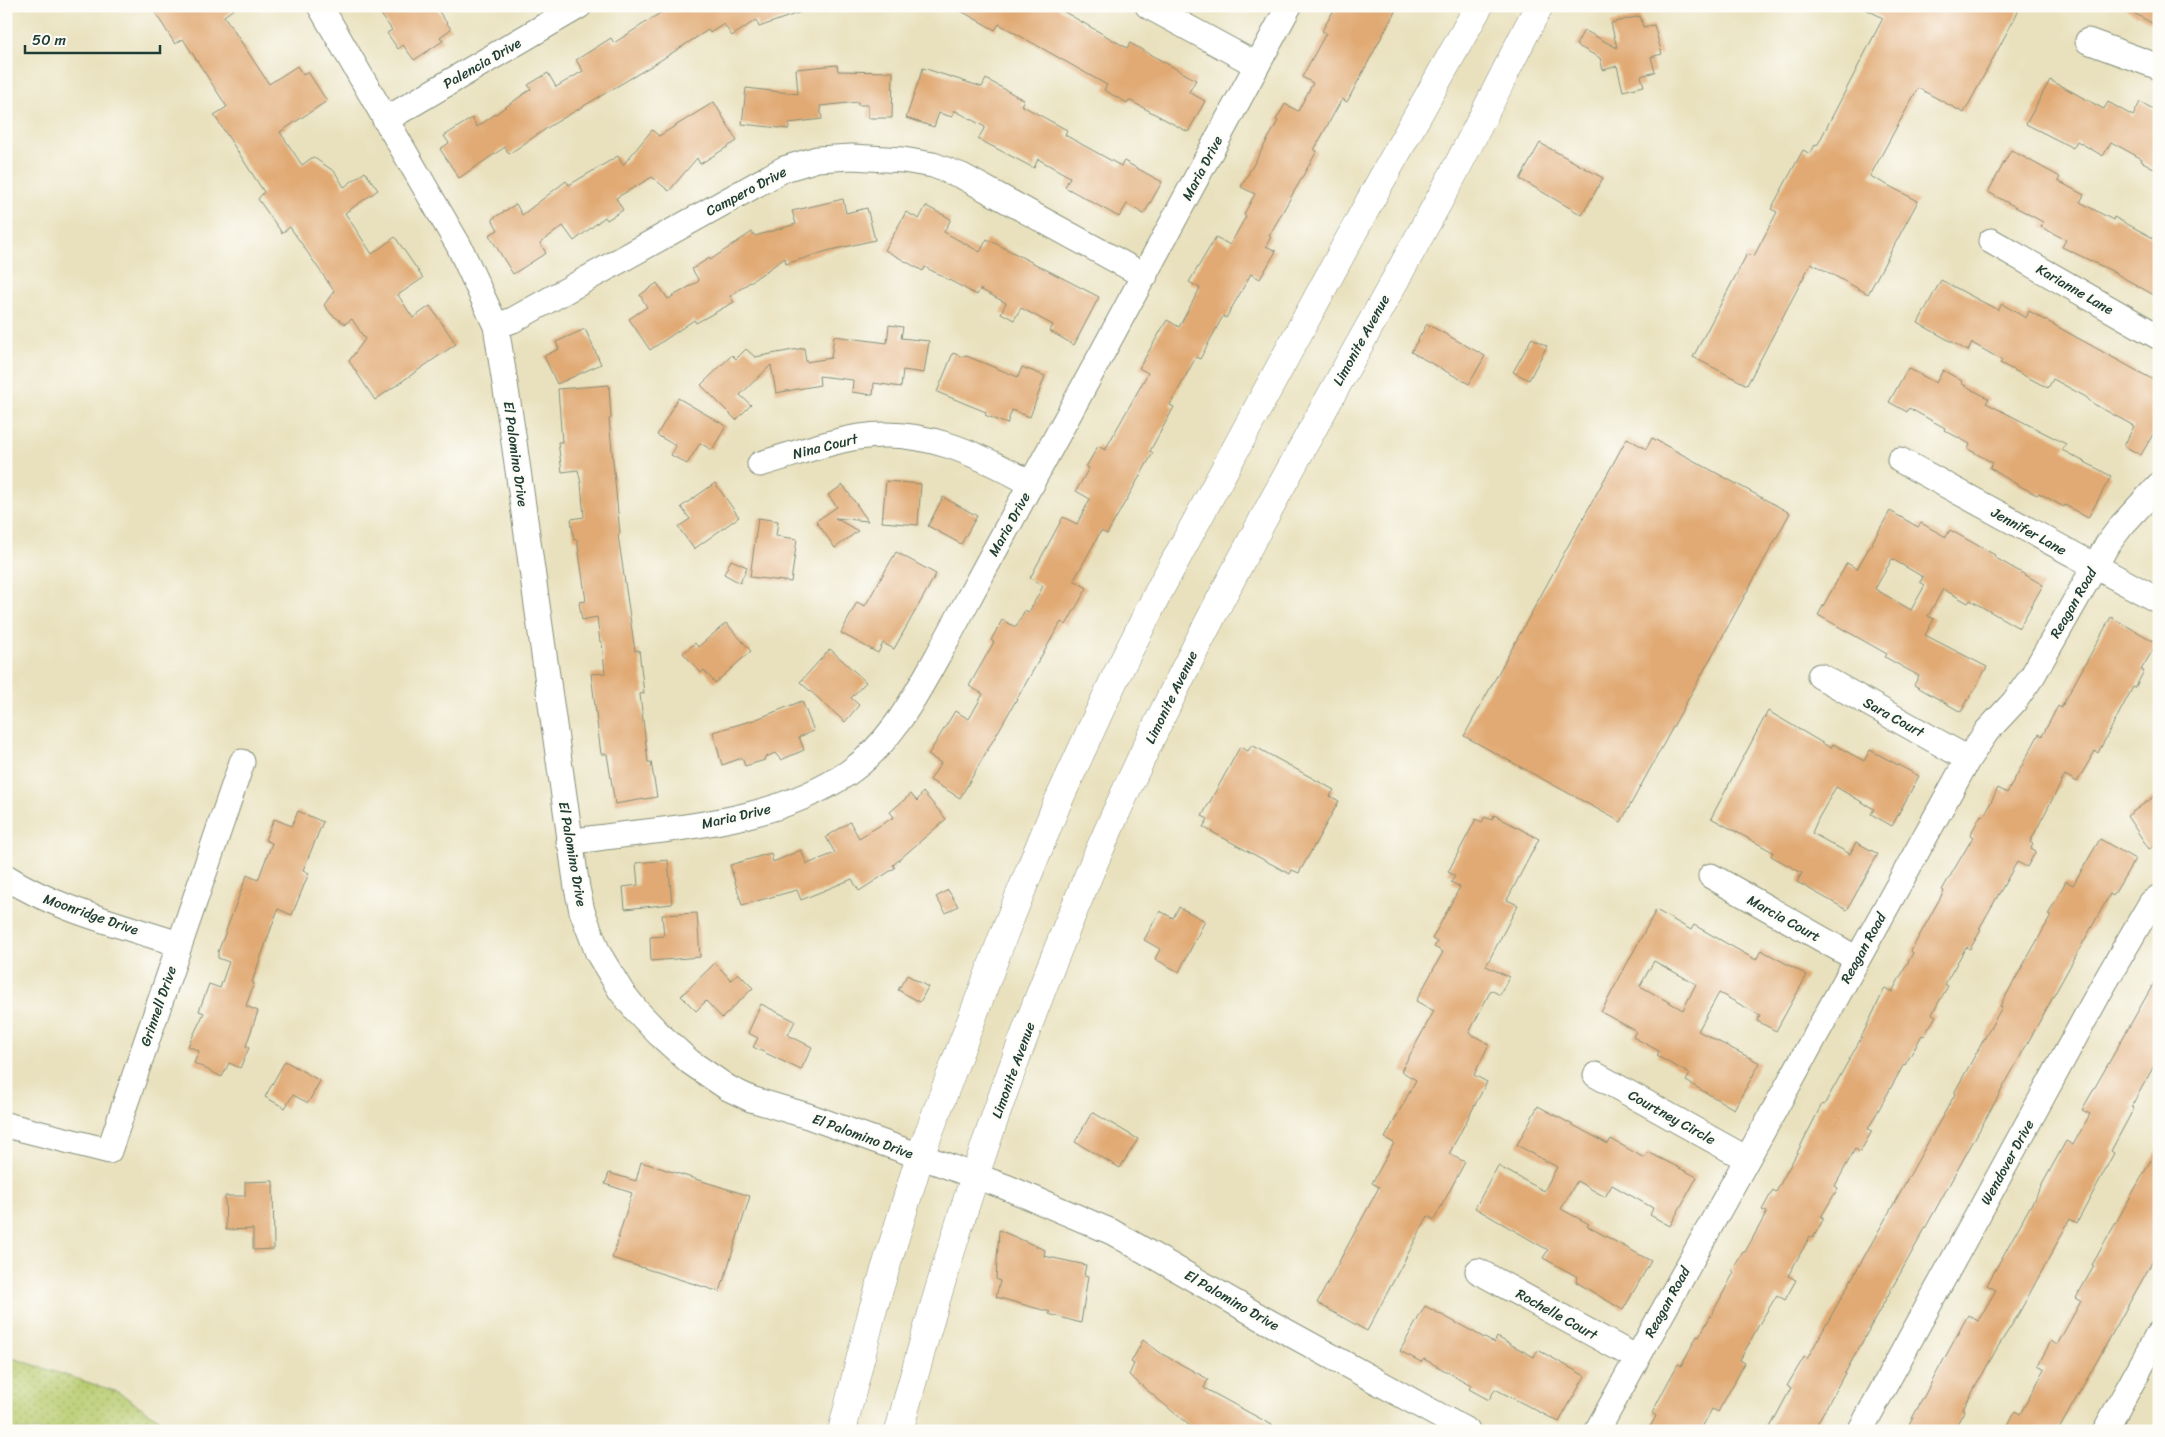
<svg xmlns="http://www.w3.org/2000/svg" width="2165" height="1437" font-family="Sriracha,sans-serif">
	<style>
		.grass { fill: url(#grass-dots); stroke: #6c8451 }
		.building { fill: #e1aa75; fill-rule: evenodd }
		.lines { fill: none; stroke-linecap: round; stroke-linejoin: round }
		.minor-casing { stroke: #848f79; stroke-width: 27 }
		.major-casing { stroke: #848f79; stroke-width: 29 }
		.minor { stroke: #fff; stroke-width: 25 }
		.major { stroke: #fff; stroke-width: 28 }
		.labels { text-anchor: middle; stroke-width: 5; stroke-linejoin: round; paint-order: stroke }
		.street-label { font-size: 14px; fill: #1f3d34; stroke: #fdfcf7 }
	</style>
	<defs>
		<pattern id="grass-dots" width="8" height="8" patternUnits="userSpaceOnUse" patternTransform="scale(1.25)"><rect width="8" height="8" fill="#b8cb6e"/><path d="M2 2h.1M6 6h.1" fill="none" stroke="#95a65b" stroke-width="1.8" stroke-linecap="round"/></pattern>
	</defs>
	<rect width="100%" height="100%" fill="#fdfcf7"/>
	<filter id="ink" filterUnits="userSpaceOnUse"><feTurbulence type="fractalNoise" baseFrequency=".02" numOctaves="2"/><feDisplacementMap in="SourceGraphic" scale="10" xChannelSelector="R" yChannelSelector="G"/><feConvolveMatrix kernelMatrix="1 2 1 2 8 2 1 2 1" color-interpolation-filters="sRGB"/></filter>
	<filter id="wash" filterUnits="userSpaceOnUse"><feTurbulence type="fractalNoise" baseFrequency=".0096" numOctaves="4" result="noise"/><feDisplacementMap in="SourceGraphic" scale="20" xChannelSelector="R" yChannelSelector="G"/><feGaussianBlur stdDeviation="1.12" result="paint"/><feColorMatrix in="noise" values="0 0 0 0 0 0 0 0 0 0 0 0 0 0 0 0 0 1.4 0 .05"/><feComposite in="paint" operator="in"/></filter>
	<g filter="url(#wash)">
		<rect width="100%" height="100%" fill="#e9e1be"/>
		<path class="grass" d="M6 1356 118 1392 177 1431H6Z"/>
		<g id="blocks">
			<path class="building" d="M151 6H238L224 16 269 84 297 66 303 75 308 72 327 101 280 132 302 165 313 157 335 172 344 187 365 172 378 190 345 213 372 254 395 237 423 278 398 295 413 318 430 306 456 344 375 400 349 361 365 339 352 319 345 324 331 314 324 305 334 291 290 227 282 233 258 199 264 192 214 115 227 107 183 39 175 44Z
				M375 6H435L451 29 440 37 443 41 414 60 403 45 398 49 387 33 392 30Z
				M671 6H811L812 8 759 27 756 20 732 36 724 24 710 33 708 30 653 65 550 126 509 154 505 147 459 178 440 149 449 143 444 136 472 118 477 127 531 89 528 85 548 73 556 87 583 71 576 60 611 38 614 43Z
				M952 6H1054L1127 48 1130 43 1196 80 1189 92 1205 101 1188 132 1129 100 1127 103 1104 90 1107 85 999 24 995 30Z
				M1336 6H1398L1347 102 1342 99 1314 150 1317 151 1269 236 1271 237 1266 246 1276 251 1260 279 1251 274 1226 318 1223 316 1200 359 1196 357 1170 405 1174 407 1150 451 1153 453 1107 534 1101 531 1074 580 1087 588 1066 625 1061 622 960 798 930 780 941 763 928 755 955 711 969 719 983 694 969 686 994 642 991 640 1002 620 1016 627 1025 610 1029 612 1043 586 1030 578 1063 517 1077 524 1090 499 1076 491 1089 468 1086 467 1098 446 1105 450 1148 373 1139 368 1167 320 1179 327 1200 288 1189 282 1216 237 1230 245 1246 216 1244 214 1255 194 1241 187 1278 121 1276 120 1285 104 1298 111 1313 83 1302 77 1326 33 1322 31Z
				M1860 6H2021L1964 113 1918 88 1870 176 1918 201 1868 294 1811 263 1747 385 1693 357 1747 254 1754 256 1777 212 1771 209 1803 150 1810 154 1815 145 1817 146 1883 18Z
				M2121 6H2159V27Z
				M1640 16 1643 27 1654 25 1662 54 1651 57 1655 72 1641 76 1644 86 1623 91 1617 66 1603 70 1600 58 1576 45 1584 30 1617 48 1611 23Z
				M837 65 838 71 893 72 892 118H868V105H858V102L820 106 822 119 789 123V129L742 124 746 88 798 94 796 69Z
				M923 68 982 87 986 79 1024 100 1021 105 1067 130 1065 135 1121 166 1124 161 1162 182 1144 214 1127 204 1119 217 1065 187 1070 177 1038 159 1034 168 978 139 985 127 954 110 952 117 939 113 934 127 906 118Z
				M2050 80 2104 109 2108 102 2133 116 2140 102 2159 112V171L2141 161 2142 159 2111 142 2103 156 2077 141 2073 148 2026 124Z
				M714 102 737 141 700 164 697 158 669 191 652 177 616 198 623 210 607 220 605 217 574 241 563 226 540 243 546 253 513 274 489 235 498 230 492 219 516 204 522 215 566 181 569 185 618 156 623 165 652 130 659 136Z
				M1540 143 1603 178 1582 215 1520 179Z
				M2011 150 2060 177 2058 181 2084 195 2080 202 2113 220 2114 217 2159 241V298L2110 270 2062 247 2066 240 2041 227 2043 222 1988 192Z
				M843 199 846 213 867 208 875 240 827 251 786 264 785 258 730 296 734 302 696 323 694 320 650 350 629 319 647 307 640 295 657 283 668 299 699 281 692 269 709 258 710 260 752 232 755 236 796 224 792 211Z
				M926 206 951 219 944 232 980 252 987 239 1099 297 1074 345 1050 331 1053 325 1021 308 1014 320 1001 313 1006 303 980 289 977 295 925 267 923 271 885 250 906 212 919 219Z
				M1941 280 1998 310 2002 304 2026 318 2029 311 2159 383V424L2141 455 2124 446 2134 426 2092 403 2086 397 2053 379 2048 388 2000 363 2002 360 1972 343 1968 351 1918 323Z
				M1427 324 1485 356 1469 384 1411 352Z
				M889 325 903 327 901 338 929 341 924 373 903 370 901 387 874 383 873 395 852 392 853 380 819 376 820 385 776 393 771 365 740 395 751 405 736 420 701 385 732 355 736 359 746 349 755 357 804 348 806 362 831 358 834 336 887 343Z
				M585 329 601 364 557 384 544 356 559 349 556 342Z
				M1532 338 1547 346 1529 380 1513 372Z
				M953 353 963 357 964 355 1018 377 1022 367 1045 376 1030 417 1012 410 1007 424 985 415 986 412 937 392Z
				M1908 368 1936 383 1943 370 1962 381 1961 383 1989 399 1986 403 2066 444 2062 450 2111 476 2088 518 2065 505 2064 507 2039 493 2037 495 2018 485 1990 468 1993 463 1968 449 1970 444 1944 430 1945 428 1909 408 1907 412 1889 402Z
				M609 385 611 418 609 419 620 534 618 535 635 651 639 650 644 693 640 694 648 762H651L657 797 615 804 607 754H601L591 674 605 673 602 642H600L597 617 582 620 579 602 586 601 577 539 574 540 571 519 584 517 581 483 578 470 562 472 558 442H562L558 389Z
				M678 398 726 426 712 450 700 443 687 464 671 455 676 446 657 435Z
				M1627 438 1646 449 1652 438 1790 513 1621 822 1464 736Z
				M886 481 921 484 918 525 882 522Z
				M715 483 739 517 694 549 678 527 690 519 681 507Z
				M843 485 868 521 835 518 858 531 835 548 816 521 837 507 828 495Z
				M943 497 977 516 961 544 928 526Z
				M1890 511 1918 527 1921 523 1946 537 1950 530 1995 555 1994 557 2043 585 2019 628 1970 600 1968 603 1943 589 1928 616 1934 619 1925 635 1987 667 1961 712 1914 685 1919 676 1885 657 1887 654 1818 615 1847 563 1857 569ZM1892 559 1923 577 1920 582 1925 585 1911 610 1875 589Z
				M758 518 778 521 776 536 797 539 791 582 750 577Z
				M896 552 936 574 894 649 883 643 878 653 841 633 857 602 865 606Z
				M731 560 747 567 740 583 724 574Z
				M2111 617 2157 643 2141 670 2144 671 2135 688 2133 687 2098 753 2095 751 2077 782 2065 775 2030 842 2033 844 2031 848 2036 851 2027 867 2017 862 1979 929 1981 930 1970 949 1966 947 1945 984 1948 986 1932 1014 1936 1016 1924 1036 1922 1035 1905 1065 1904 1064 1868 1129 1872 1131 1860 1152 1855 1149 1835 1186 1838 1188 1821 1217 1824 1218 1813 1238 1810 1236 1788 1276 1796 1280 1785 1300 1777 1295 1761 1321 1740 1360 1745 1363 1718 1412 1712 1409 1700 1431H1648L1656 1416 1652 1413 1667 1384 1678 1364 1681 1366 1697 1336 1699 1337 1720 1299 1734 1272 1732 1270 1743 1251 1745 1252 1767 1212 1762 1210 1773 1190 1776 1192 1798 1151 1822 1104 1824 1105 1860 1040 1885 988 1892 992 1913 953 1911 951 1944 891 1942 890 1973 837 1970 835 1981 815 1984 816 1998 788 2007 793 2039 734 2042 736 2058 706 2061 708Z
				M726 623 751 651 715 683 704 670 701 673 683 653 695 643 698 647Z
				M830 649 866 682 851 698 859 705 845 722 800 682Z
				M802 701 814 731 799 737 804 750 781 760 775 753 764 758 765 760 745 766 742 758 722 765 713 732 754 720Z
				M1768 711 1831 748 1833 744 1864 761 1870 750 1919 776 1892 826 1871 814 1874 809 1836 787 1818 819 1812 833 1850 854 1856 842 1878 854 1847 910 1797 882 1802 873 1771 856 1773 852 1711 818Z
				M1252 745 1334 790 1330 796 1339 801 1299 873 1292 870 1290 874 1203 827 1208 819 1202 816 1240 747 1248 751Z
				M923 792 946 819 893 865 895 868 859 891 852 879 801 900 797 890 742 905 730 865 771 853 773 862 801 850 807 864 835 853 826 837 850 822 859 838 894 817 890 812 911 794 917 801Z
				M2159 793V843L2149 849 2127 816Z
				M298 811 323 822 303 870 309 873 292 915 278 909 252 982 254 983 246 1006 258 1011 246 1046 249 1048 240 1068 229 1063 222 1077 194 1063 199 1051 188 1046 204 1013 199 1011 209 984 220 988 229 962 218 958V952L247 875 258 880 272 843 265 840 274 819 292 826Z
				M1494 815 1539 839 1507 900 1518 905 1486 966 1509 977 1500 995 1491 990 1469 1033 1489 1044 1474 1075 1487 1082 1449 1154 1465 1162 1434 1220 1428 1216 1367 1331 1317 1303 1379 1187 1372 1183 1394 1143 1385 1138 1416 1080 1401 1071 1434 1011 1416 1001 1443 952 1434 947 1437 942 1432 939 1460 887 1451 882 1455 876 1448 872 1476 819 1482 822 1485 817 1492 820Z
				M2100 839 2135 859 2113 896 2110 894 1813 1431H1768L1791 1388 1787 1386 1804 1357 1807 1359 1955 1094 1954 1093 2002 1007 2000 1006 2051 916 2048 915 2066 881 2073 885Z
				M668 860 672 904 625 909 623 887 638 885 636 863Z
				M948 890 958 906 946 913 936 897Z
				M1179 907 1205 921 1179 972 1155 959 1160 949 1144 940 1160 911 1173 918Z
				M1656 910 1691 930 1694 925 1756 960 1761 950 1807 975 1776 1031 1757 1021 1760 1015 1719 993 1698 1031 1760 1063 1734 1109 1686 1081 1690 1074 1657 1056 1659 1051 1633 1037 1636 1031 1601 1012ZM1654 961 1696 984 1683 1010 1640 986Z
				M697 913 700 957 651 961 650 937 664 936 662 915Z
				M715 963 731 980 738 973 753 988 722 1018 706 1001 696 1011 681 996Z
				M2159 974V1057L2131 1107 2134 1108 2111 1151 2114 1153 2077 1223 2070 1219 2018 1315 1996 1350 1963 1409 1965 1410 1953 1431H1920L1909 1424 1968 1315 1978 1321 1996 1290 1987 1285 2066 1141 2073 1145 2090 1114 2082 1110Z
				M907 975 928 987 920 1002 898 990Z
				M761 1004 795 1021 788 1035 812 1047 801 1070 753 1047 758 1038 748 1033Z
				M285 1061 320 1081 308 1103 293 1095 285 1108 265 1097Z
				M1538 1106 1608 1144 1611 1139 1644 1158 1648 1152 1697 1177 1670 1226 1650 1215 1653 1208 1612 1185 1605 1197 1577 1181 1561 1209 1589 1224 1587 1226 1651 1261 1623 1310 1576 1282 1578 1277 1543 1258 1548 1250 1475 1208 1498 1166 1544 1191 1557 1167 1517 1145Z
				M1092 1112 1138 1139 1120 1168 1075 1142Z
				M2159 1146V1247L2150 1266 2058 1431H2005L2015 1411 2020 1414 2045 1369 2038 1365 2051 1341 2057 1345 2081 1301 2076 1298 2094 1266 2092 1265Z
				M641 1162 750 1196 720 1292 612 1258 632 1193 605 1184 609 1173 636 1181Z
				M273 1181 274 1249 253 1250V1229L226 1230 225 1196H245V1182Z
				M999 1230 1045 1250 1044 1256 1086 1265 1084 1275 1088 1276 1081 1323 1049 1314 1050 1312 996 1297 1000 1281 996 1279Z
				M1425 1306 1494 1343 1497 1337 1534 1357 1538 1350 1585 1376 1559 1422 1495 1389 1489 1400 1469 1389 1471 1385 1424 1359 1421 1362 1400 1351Z
				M1143 1340 1162 1354 1208 1379 1204 1388 1283 1431H1196L1129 1375 1134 1364 1131 1362Z"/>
		</g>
	</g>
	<g filter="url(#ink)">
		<use href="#blocks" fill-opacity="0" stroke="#848f79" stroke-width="1"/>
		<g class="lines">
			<g class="minor-casing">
				<path id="minor" d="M320 6 459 246 496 326 513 435 577 888 582 911 598 953 621 991 636 1010 659 1034 690 1062 728 1088 751 1099 808 1116 1006 1187 1112 1232 1267 1321 1467 1431
					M1148 6 1257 65
					M2088 41 2159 67
					M385 120 579 6
					M1991 241 2159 337
					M496 326 513 320 784 169 817 159 852 157 903 160 933 165 962 176 1145 276
					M1900 460 2159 601
					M760 464C792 455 826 442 859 437 922 427 978 454 1032 484
					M1820 676 1968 759
					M569 842C663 827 765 828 848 773 890 744 913 700 937 657 957 621 976 584 996 548 1095 368 1191 187 1289 6
					M1711 876 1857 959
					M6 877C58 910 121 925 179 944
					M1596 1075 1747 1159
					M6 1125 109 1151 242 762
					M1478 1271 1637 1358
					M1597 1431 1968 759 1987 731 2014 702 2033 675 2107 545 2122 525 2159 485
					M1860 1431 2101 989 2151 903 2159 897
					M2105 1431 2159 1333"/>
			</g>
			<g class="major-casing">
				<path id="major" d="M842 1431 873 1309 920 1156 1005 931 1056 806 1113 682 1162 585 1378 186 1479 6
					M899 1431C955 1221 1026 1012 1115 815 1211 602 1330 400 1442 195 1476 133 1506 69 1539 6"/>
			</g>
			<use href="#minor" class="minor"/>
			<use href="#major" class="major"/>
		</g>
	</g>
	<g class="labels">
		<g class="street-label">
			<text transform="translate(482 63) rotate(-30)" y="5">Palencia Drive</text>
			<text transform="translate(1202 168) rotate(-62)" y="5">Maria Drive</text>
			<text transform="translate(746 191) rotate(-28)" y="5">Campero Drive</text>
			<text transform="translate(2075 289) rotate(30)" y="5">Karianne Lane</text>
			<text transform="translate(1361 340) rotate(-61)" y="5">Limonite Avenue</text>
			<text transform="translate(825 446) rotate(-14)" y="5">Nina Court</text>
			<text transform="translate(516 454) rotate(82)" y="5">El Palomino Drive</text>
			<text transform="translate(1009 524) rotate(-61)" y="5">Maria Drive</text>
			<text transform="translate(2029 531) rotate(29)" y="5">Jennifer Lane</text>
			<text transform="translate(2073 603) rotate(-60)" y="5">Reagan Road</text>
			<text transform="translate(1171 697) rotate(-64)" y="5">Limonite Avenue</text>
			<text transform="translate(1894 717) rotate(29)" y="5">Sara Court</text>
			<text transform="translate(736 816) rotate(-13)" y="5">Maria Drive</text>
			<text transform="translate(573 854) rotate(80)" y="5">El Palomino Drive</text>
			<text transform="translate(91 914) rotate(19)" y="5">Moonridge Drive</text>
			<text transform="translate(1784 918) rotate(29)" y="5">Marcia Court</text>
			<text transform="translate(1863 948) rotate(-61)" y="5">Reagan Road</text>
			<text transform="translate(158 1006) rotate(-71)" y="5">Grinnell Drive</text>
			<text transform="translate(1013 1070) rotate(-70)" y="5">Limonite Avenue</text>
			<text transform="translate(1672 1117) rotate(29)" y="5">Courtney Circle</text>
			<text transform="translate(863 1136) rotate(20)" y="5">El Palomino Drive</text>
			<text transform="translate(2007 1162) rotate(-61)" y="5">Wendover Drive</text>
			<text transform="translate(1232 1300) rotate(30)" y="5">El Palomino Drive</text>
			<text transform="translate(1667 1302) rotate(-61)" y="5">Reagan Road</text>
			<text transform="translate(1557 1314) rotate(29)" y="5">Rochelle Court</text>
		</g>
	</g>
	<rect width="2165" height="1437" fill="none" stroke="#fdfcf7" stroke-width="25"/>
	<path d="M25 45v8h135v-8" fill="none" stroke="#1f3d34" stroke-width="2.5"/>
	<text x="32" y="45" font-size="15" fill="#1f3d34" stroke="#fdfcf7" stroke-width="4" paint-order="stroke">50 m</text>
</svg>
